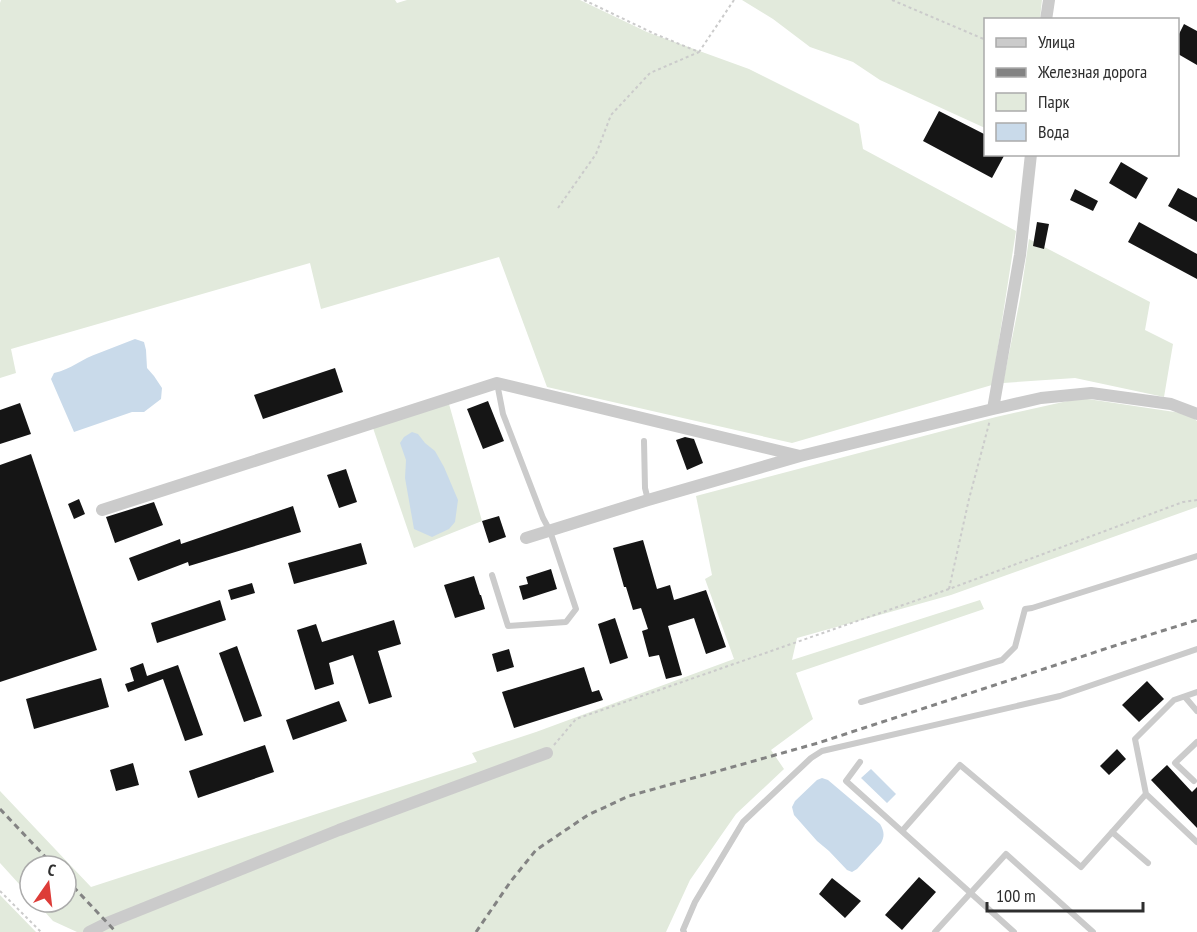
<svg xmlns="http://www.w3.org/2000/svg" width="1197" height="932" font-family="'PT Sans Narrow',sans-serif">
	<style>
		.green { fill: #e2eadc }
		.water { fill: #c9daea }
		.building { fill: #151515 }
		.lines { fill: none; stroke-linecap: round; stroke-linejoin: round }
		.path { stroke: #cbcbcb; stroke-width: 2; stroke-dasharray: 3 3; stroke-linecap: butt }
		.service { stroke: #cbcbcb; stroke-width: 6 }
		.minor { stroke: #cbcbcb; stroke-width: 12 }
		.rail { stroke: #838383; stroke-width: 3; stroke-dasharray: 6 4.5; stroke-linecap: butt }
	</style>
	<rect width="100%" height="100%" fill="#fff"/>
	<path class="green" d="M1 0H395L397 3 407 0H580L647 32 749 69 859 124 863 149 1016 231 992 385 792 443 547 387 499 257 321 309 310 263 11 349 16 373 0 378V3Z
		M742 0H1042L1040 19 986 20 985 128 880 80 853 62 810 47 773 19Z
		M1029 239 1150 302 1145 330 1173 344 1164 397 1075 378 1003 383 1020 299Z
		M1081 398 1188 414 1197 421V507L951 595 797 638 792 660 980 600 984 609 796 673 813 719 771 750 784 769 736 814 690 880 666 932H77L53 921 36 902H66V866H30V896L0 863V791L91 887 477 762 472 753 536 732 734 659 705 579 712 575 696 496 996 417Z
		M449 404 482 521 414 548 373 428Z
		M0 895 36 932H0Z"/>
	<path class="water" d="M135 339 144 342 146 350 147 368 154 376 162 388 161 399 144 412H132L74 432 51 379 54 373C70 370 83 358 99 353 111 348 123 344 135 339Z
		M412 432 418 434 425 443 435 451 444 467 458 500 455 522 449 529 432 537 414 529 405 478 406 460 400 443 404 437Z
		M871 769 896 794 887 803 861 778Z
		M822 778 828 780 880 824C884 831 885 836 881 843L857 869 852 872 847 870 829 851 817 841 794 815 792 807 795 801 817 780Z"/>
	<path class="building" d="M1184 24 1197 31V65L1178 54V36Z
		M939 111 986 135V154H1005L992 178 923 141Z
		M1121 162 1148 178 1136 199 1109 183Z
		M1178 188 1197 198V222L1168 206Z
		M1075 189 1098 201 1093 211 1070 200Z
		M1037 222 1049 224 1044 249 1033 246Z
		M1139 222 1197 254V279L1128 242Z
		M335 368 343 392 263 419 254 395Z
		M488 401 504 441 483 449 467 409Z
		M20 403 31 434 0 444V410Z
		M685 437 694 439 703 463 687 470 676 440Z
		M31 454 97 650 0 682V465Z
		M346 469 357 502 339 508 327 475Z
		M79 499 85 514 74 519 68 504Z
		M154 502 163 525 115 543 106 517Z
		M293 506 301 532 189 566 188 562 138 581 129 558 180 539 181 544Z
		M499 516 506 537 489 543 482 521Z
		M643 540 657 589 670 585 674 600 706 590 726 647 706 654 694 618 668 626 682 675 666 679 659 655 649 657 642 631 648 629 641 608 633 610 626 587H624L613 548Z
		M361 543 367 564 294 584 288 563Z
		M551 569 557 589 523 600 519 586 528 584 526 577Z
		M474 576 480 595H481L485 609 455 618 444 585Z
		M252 583 255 593 231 600 228 590Z
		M220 600 226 620 157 643 151 623Z
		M615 618 628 658 610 664 598 624Z
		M394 620 401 644 378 651 392 697 369 704 353 655 329 663 334 684 315 690 297 630 316 624 322 642Z
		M237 646 262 716 244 722 219 653Z
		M509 649 514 667 497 672 492 654Z
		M143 663 147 676 178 665 203 735 185 741 163 679 128 692 125 684 134 681 130 668Z
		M584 667 592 692 599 690 603 700 514 728 502 692Z
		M101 678 109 707 34 729 26 699Z
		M1147 681 1164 699 1139 722 1122 705Z
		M339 701 347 721 293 740 286 720Z
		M265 745 274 772 198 798 189 771Z
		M1117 749 1126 759 1109 775 1100 766Z
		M133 763 139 785 116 791 110 770Z
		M1167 765 1192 792 1197 787V828L1151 780Z
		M919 877 936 892 902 930 885 915Z
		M832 878 861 901 845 918 819 894Z"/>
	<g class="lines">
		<path class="path" d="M584 0 655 34 699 52 734 0
			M892 0 986 40
			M558 208 596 154 611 115 650 73 699 52
			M949 589 969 499 990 420
			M554 745 576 719 949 589 1183 502 1197 500
			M0 891 41 932"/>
		<path class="service" d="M644 441 645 488 648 500
			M492 575 508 626 566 622 576 609 550 531 543 518 503 414 497 383
			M1185 697 1197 711
			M861 702 1002 660 1015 647 1025 609 1032 608 1197 556
			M860 762 846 781 1014 932
			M1194 781 1175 763 1197 742
			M1146 794 1135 739 1174 700 1197 692
			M902 831 960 765 1081 867 1146 794 1197 842
			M1112 832 1148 863
			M684 932 683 930 695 902 743 822 811 758 822 751 1060 696 1197 649
			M935 932 1006 854 1093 932"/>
		<path class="minor" d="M1046 20 1049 0
			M993 409 1020 255 1031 154
			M102 510 497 383 800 456
			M526 538 648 500 800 456 993 409 1041 398 1091 393 1171 404 1197 414
			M89 932 107 923 339 830 547 753"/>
		<path class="rail" d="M0 809 54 866
			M66 879 116 932
			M476 932 511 881 536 850 588 815 629 796 818 743 1117 645 1197 620"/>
	</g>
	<rect x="984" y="18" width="195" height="138" fill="#ffffff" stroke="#ababab" stroke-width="1.5"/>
	<rect x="996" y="38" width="30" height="9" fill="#cbcbcb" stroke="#ababab" stroke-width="1.5"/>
	<text x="1038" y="48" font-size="18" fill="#2e2e2e">Улица</text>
	<rect x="996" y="68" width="30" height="9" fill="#838383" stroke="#ababab" stroke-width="1.5"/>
	<text x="1038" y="78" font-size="18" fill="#2e2e2e">Железная дорога</text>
	<rect x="996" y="93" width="30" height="18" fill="#e2eadc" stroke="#ababab" stroke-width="1.5"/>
	<text x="1038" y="108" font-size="18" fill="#2e2e2e">Парк</text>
	<rect x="996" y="123" width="30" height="18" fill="#c9daea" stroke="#ababab" stroke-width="1.5"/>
	<text x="1038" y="138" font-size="18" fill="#2e2e2e">Вода</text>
	<g transform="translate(48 884) rotate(14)"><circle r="28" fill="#ffffff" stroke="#ababab" stroke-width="1.5"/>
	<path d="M0-4.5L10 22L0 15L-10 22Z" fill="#dd3c38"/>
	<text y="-9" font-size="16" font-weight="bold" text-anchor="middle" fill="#2e2e2e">С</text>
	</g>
	<path d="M987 902v9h156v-9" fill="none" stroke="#2e2e2e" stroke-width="3"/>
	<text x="996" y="902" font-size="18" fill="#2e2e2e" stroke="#ffffff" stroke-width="4.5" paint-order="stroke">100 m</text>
</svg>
